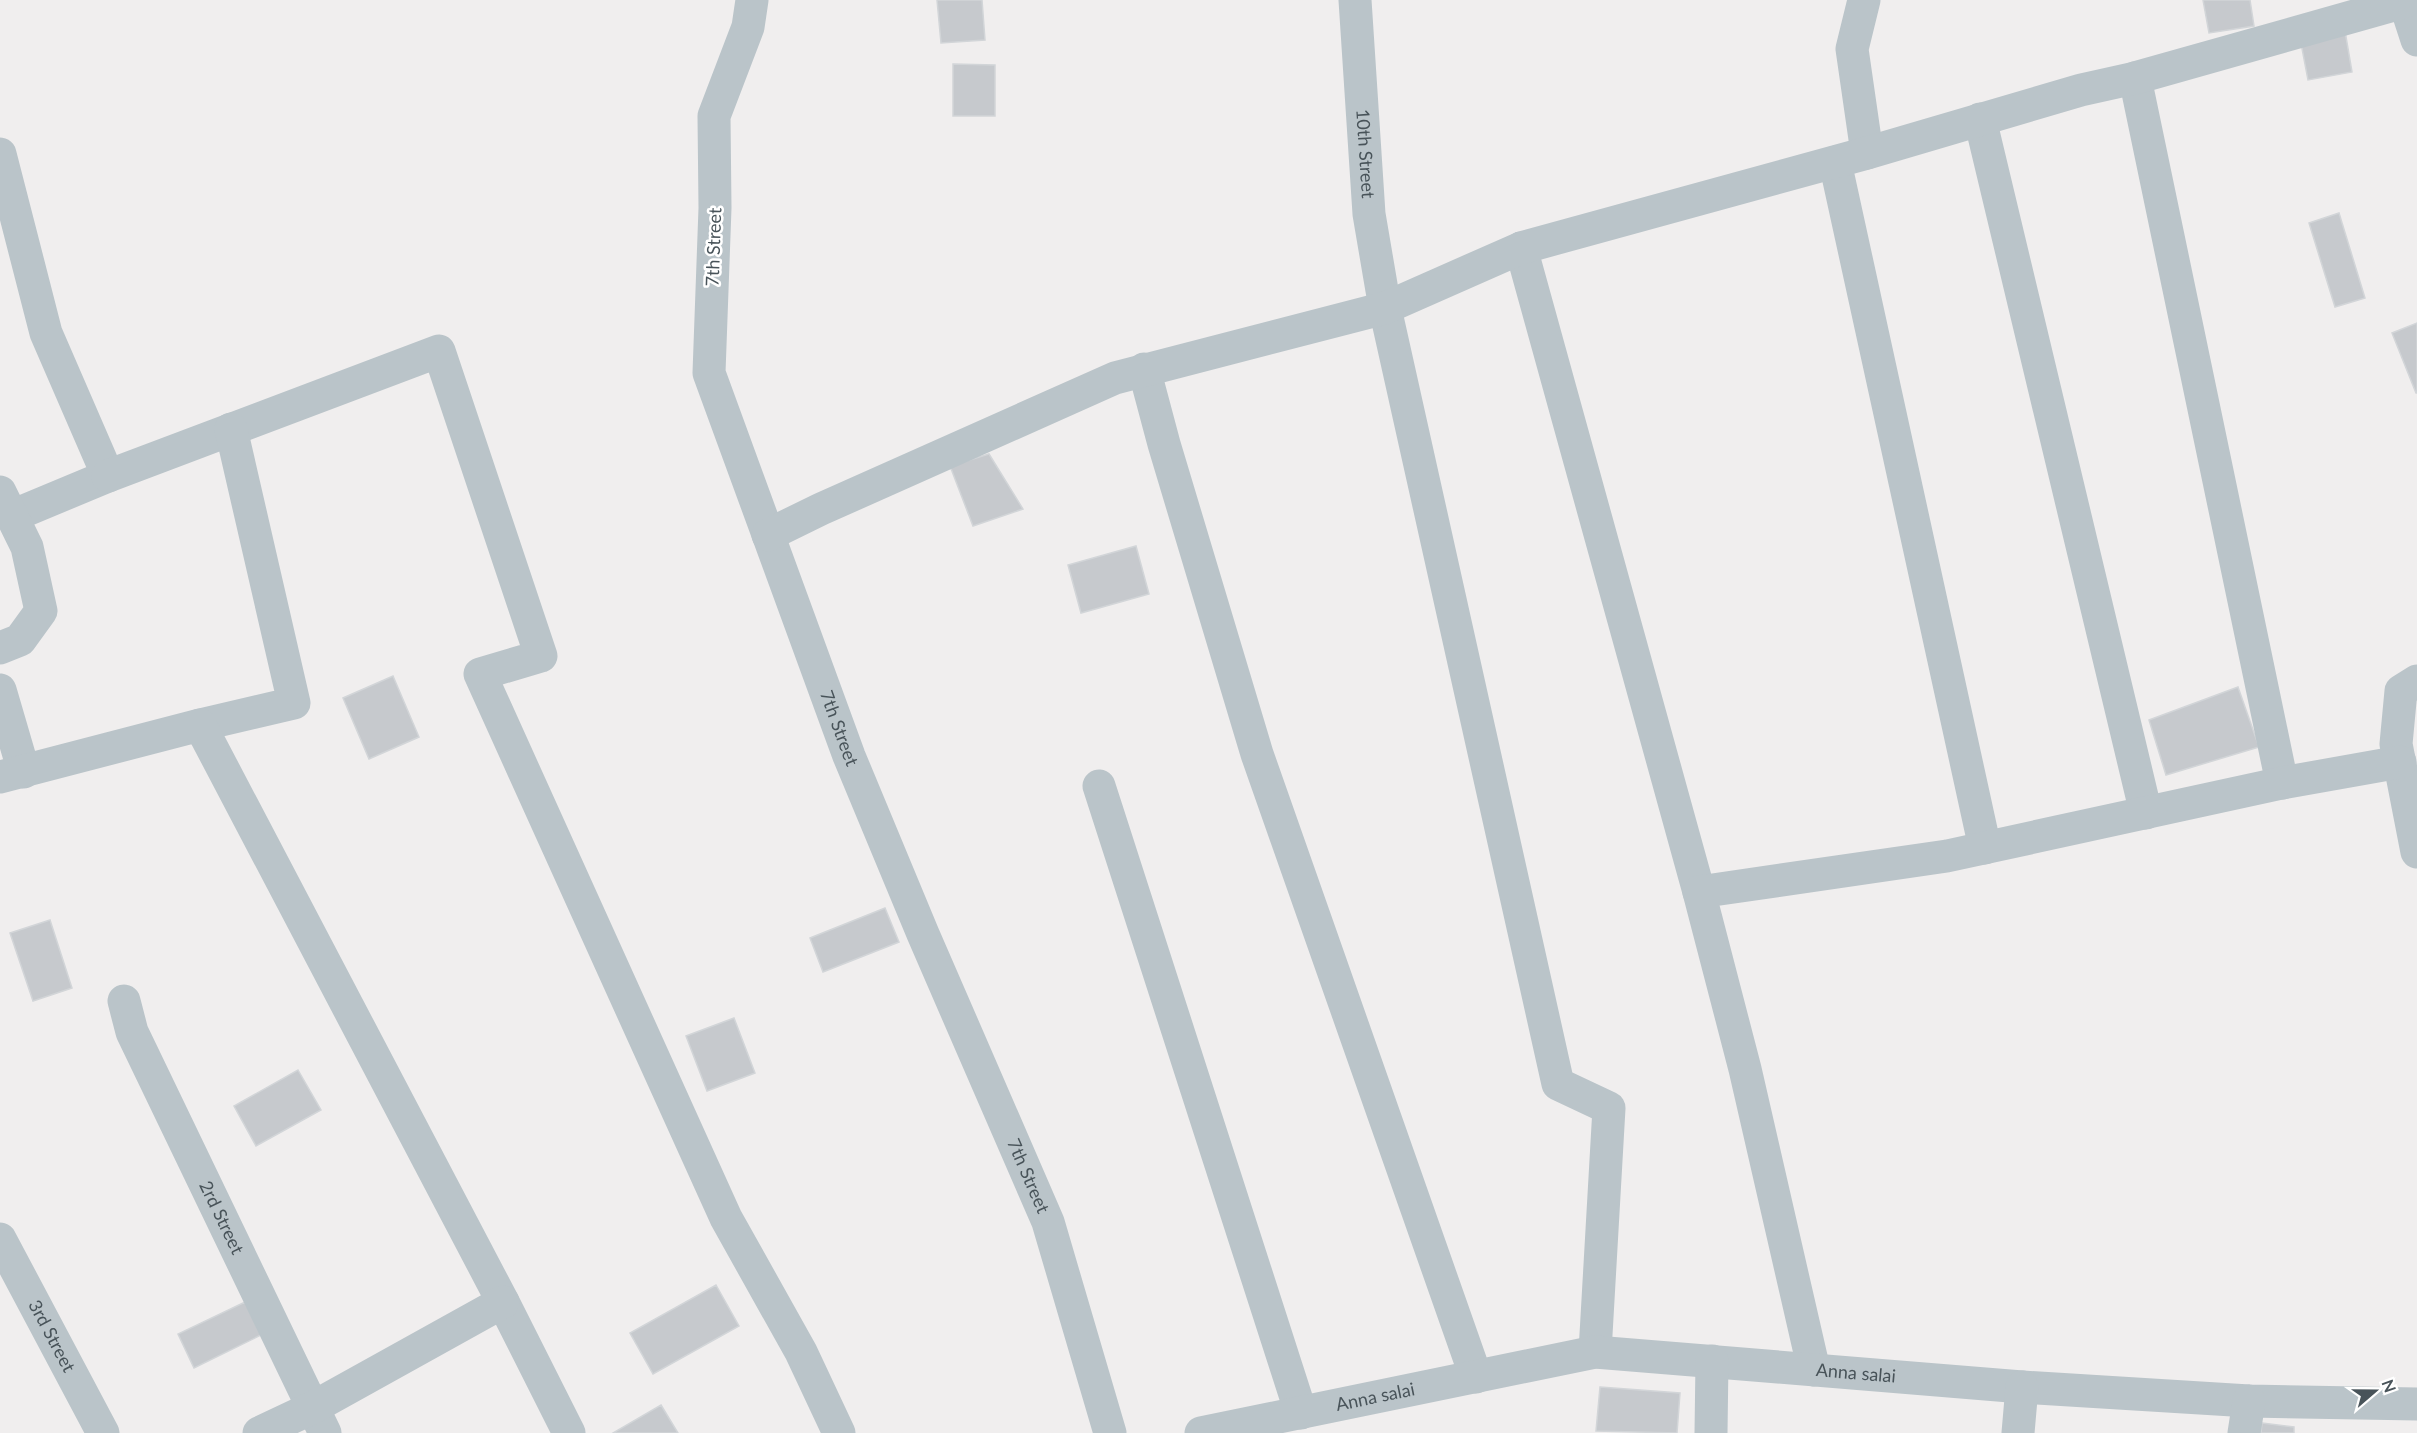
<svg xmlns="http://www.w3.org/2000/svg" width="2417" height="1433" font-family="Lato,sans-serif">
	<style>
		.building { fill: #c6c9cd; stroke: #d2d5d8; stroke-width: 1.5 }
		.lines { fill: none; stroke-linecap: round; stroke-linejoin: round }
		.minor { stroke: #bac4c9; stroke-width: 33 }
		.labels { text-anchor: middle; stroke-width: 5; stroke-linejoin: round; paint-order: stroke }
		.street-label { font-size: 18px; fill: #485359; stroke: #fff }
	</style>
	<rect width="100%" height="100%" fill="#f0eeee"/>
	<path class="building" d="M937 0H982L985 40 941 43Z
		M2203 0H2250L2254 26 2209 33Z
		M2345 31 2352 72 2308 80 2300 38Z
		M953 64 995 65V116H953Z
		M2339 213 2365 298 2335 307 2309 223Z
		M2417 323V393H2416L2392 333Z
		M989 454 1023 509 973 526 950 466Z
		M1136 546 1149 594 1081 613 1068 565Z
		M393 676 419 737 369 759 343 698Z
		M2238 687 2259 747 2166 775 2149 720Z
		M885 908 899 942 823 972 810 938Z
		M50 920 72 988 33 1001 10 933Z
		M734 1018 755 1073 707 1091 686 1036Z
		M298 1070 321 1110 256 1146 234 1106Z
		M716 1285 739 1326 653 1374 630 1333Z
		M245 1302 261 1335 194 1368 178 1334Z
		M1600 1387 1680 1393 1677 1433 1596 1431Z
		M661 1405 678 1433H613Z
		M2262 1423 2294 1427V1433H2261Z"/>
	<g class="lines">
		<g class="minor">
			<path id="s1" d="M752 0 748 27 714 116 715 208 709 373 849 756 923 934 1048 1222 1110 1433"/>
			<path id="s2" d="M1355 0 1369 214 1385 308 1558 1084 1609 1108 1595 1352"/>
			<path d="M1864 0 1852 49 1867 153"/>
			<path d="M2404 0 2417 40"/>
			<path d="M2135 78 2282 783"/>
			<path d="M1980 119 2146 813"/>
			<path d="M0 154 46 333 108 476 12 516"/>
			<path d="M1835 162 1985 848"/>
			<path d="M1521 248 1699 892"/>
			<path d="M1144 369 1164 444 1257 754 1476 1377"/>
			<path d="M108 476 439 351 541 656 480 674 726 1218 801 1352 839 1433"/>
			<path d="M0 492 27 547 41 611 20 640 0 648"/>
			<path d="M768 535 821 509 1115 378 1385 308 1521 248 1867 153 2081 90 2135 78 2404 2"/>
			<path d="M2417 681 2401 691 2396 744 2417 852"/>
			<path d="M0 690 24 772"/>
			<path d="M200 725 294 703 231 429"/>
			<path d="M0 777 200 725 503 1302 569 1433"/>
			<path d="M1099 786 1301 1413"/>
			<path id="s3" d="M124 1001 132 1032 325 1433"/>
			<path id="s4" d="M0 1239 103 1433"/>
			<path d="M1814 1370 1745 1069 1699 892 1947 856 2282 783 2400 762"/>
			<path d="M259 1433 312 1408 503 1302"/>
			<path id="s5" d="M1201 1433 1595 1352 2022 1387 2249 1401 2417 1404"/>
			<path d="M1711 1433 1712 1361"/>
			<path d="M2018 1433 2022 1387"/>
			<path d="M2244 1433 2249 1401"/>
		</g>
	</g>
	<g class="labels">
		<g class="street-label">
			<text dy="6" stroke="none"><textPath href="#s2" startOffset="154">10th Street</textPath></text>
			<text transform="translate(714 247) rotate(-88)" y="6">7th Street</text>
			<text dy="6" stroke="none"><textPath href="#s1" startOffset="758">7th Street</textPath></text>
			<text dy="6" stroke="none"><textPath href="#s1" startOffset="1244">7th Street</textPath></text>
			<text dy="6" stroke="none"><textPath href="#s3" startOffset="238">2rd Street</textPath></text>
			<text dy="6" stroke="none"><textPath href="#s4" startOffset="110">3rd Street</textPath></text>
			<text dy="6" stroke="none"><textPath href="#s5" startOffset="664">Anna salai</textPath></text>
			<text dy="6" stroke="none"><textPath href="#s5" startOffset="178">Anna salai</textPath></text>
		</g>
	</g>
	<g transform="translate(2375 1391) rotate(70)" stroke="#ffffff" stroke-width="4.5" paint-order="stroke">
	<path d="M0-4.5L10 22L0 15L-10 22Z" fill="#485359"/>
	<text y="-9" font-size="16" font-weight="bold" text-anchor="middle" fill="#485359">N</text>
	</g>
</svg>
